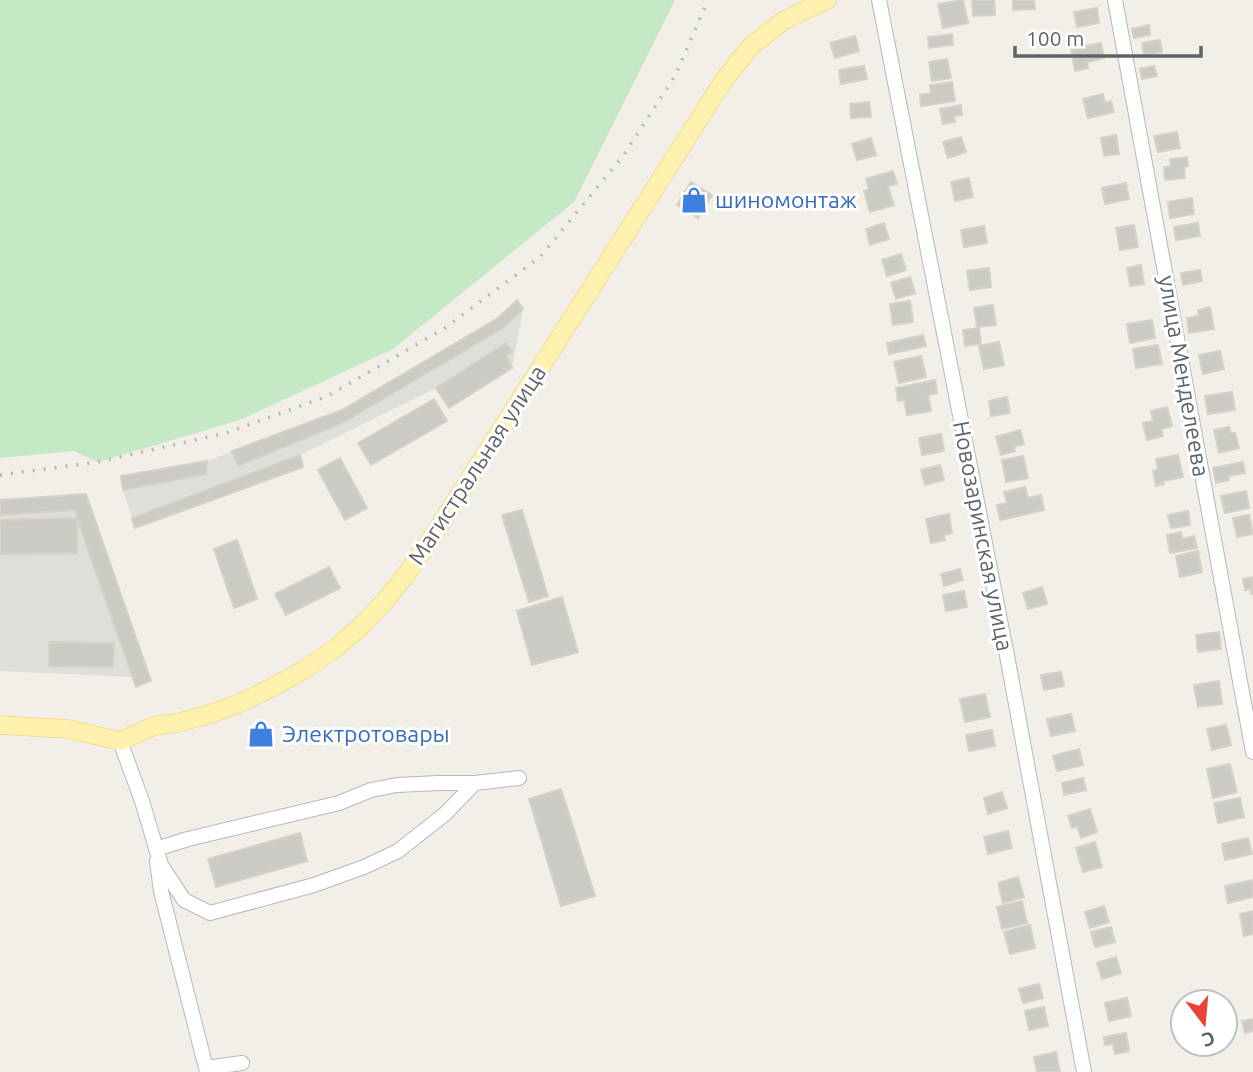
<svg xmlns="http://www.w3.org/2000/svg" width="1253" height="1072" font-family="Ubuntu,sans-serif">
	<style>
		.industrial { fill: #e0deda }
		.green { fill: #c5e8c5 }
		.building { fill: #cccac5; stroke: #d6d1c6; stroke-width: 2 }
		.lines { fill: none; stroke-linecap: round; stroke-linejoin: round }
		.minor-casing { stroke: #b5b8bc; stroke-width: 16 }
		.major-casing { stroke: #f2c960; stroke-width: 19 }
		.minor { stroke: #fff; stroke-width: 14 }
		.major { stroke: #fff2af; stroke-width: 18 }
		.rail { stroke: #b6b7b8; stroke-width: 3.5; stroke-dasharray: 2 9; stroke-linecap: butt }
		.labels { text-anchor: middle; stroke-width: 6; stroke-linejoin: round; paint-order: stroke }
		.shop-label { font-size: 23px; fill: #366cbe; stroke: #fff; text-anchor: start }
		.street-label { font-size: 23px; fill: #5f6368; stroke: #fff }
	</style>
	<rect width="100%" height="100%" fill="#f1efe8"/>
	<path class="industrial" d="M517 300 523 309 512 368 449 408 436 388 300 455 303 467 135 528 123 490 121 476 207 461 342 410 498 318Z
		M86 494 151 681 136 687 132 677 0 671V500Z"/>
	<path class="green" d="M0 0H675L574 202 393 349 240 420 98 462 74 451 0 458Z"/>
	<path class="building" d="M963 0 968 23 943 28 938 4Z
		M972 0H994L995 15 973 16Z
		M1013 0H1034L1035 9 1013 10Z
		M1097 8 1099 23 1077 27 1074 12Z
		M1149 25 1150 35 1134 38 1132 29Z
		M952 34 953 45 929 48 928 37Z
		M855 36 859 51 835 58 830 43Z
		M1160 40 1162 52 1144 55 1142 43Z
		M1101 43 1104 58 1087 62 1088 68 1075 71 1071 49Z
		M947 59 951 78 932 81 929 62Z
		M864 66 867 79 841 84 839 70Z
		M1154 66 1157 76 1142 79 1140 69Z
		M952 82 955 101 921 106 920 95 931 93 930 85Z
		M1103 94 1105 103 1111 101 1114 112 1088 118 1083 99Z
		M869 102 871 117 851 118 850 104Z
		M961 105 962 115 954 116 955 122 943 124 940 109Z
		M1177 132 1180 148 1158 152 1154 136Z
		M1116 135 1119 154 1104 156 1101 138Z
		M961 137 966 152 948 158 943 142Z
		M871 138 876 155 857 160 852 144Z
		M1187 157 1188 166 1184 167 1185 178 1165 180 1164 167 1171 166 1170 159Z
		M893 171 897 184 888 186 894 205 870 212 864 191 869 189 866 179Z
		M969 178 973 197 955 201 951 182Z
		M691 182 712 195 698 218 677 205Z
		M1126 183 1129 199 1105 204 1102 188Z
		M1192 198 1194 214 1170 218 1168 202Z
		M884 223 889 239 870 245 866 229Z
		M1198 223 1200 236 1176 240 1174 227Z
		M1134 225 1138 247 1120 250 1116 228Z
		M984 226 987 243 964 247 961 230Z
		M901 254 906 270 887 276 882 260Z
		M1141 265 1144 284 1130 286 1127 268Z
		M989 268 991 287 970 290 967 271Z
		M1200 270 1202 281 1183 285 1181 273Z
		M910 277 915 293 896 299 891 283Z
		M517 300 523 309 503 328 344 422 238 466 232 451 342 410 498 318Z
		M910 301 913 322 893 325 890 304Z
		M993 305 996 325 977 327 974 308Z
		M1210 307 1214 329 1189 333 1187 318 1199 316 1198 310Z
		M1152 320 1155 338 1130 343 1127 324Z
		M979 328 981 344 965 346 963 330Z
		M923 335 926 346 889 354 887 343Z
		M999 342 1004 365 984 369 979 346Z
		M506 343 512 352 506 356 512 368 449 408 436 388Z
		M1158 345 1162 364 1136 368 1133 349Z
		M1220 351 1224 369 1203 374 1199 355Z
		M921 356 926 377 899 383 894 362Z
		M935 380 937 393 928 395 931 411 907 415 904 400 898 401 896 388Z
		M1232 392 1235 410 1208 414 1205 396Z
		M1007 397 1010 413 991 416 989 401Z
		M434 399 447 421 371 465 358 443Z
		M1167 407 1172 426 1161 429 1163 436 1147 440 1143 423 1153 421 1151 411Z
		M1229 427 1231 434 1235 433 1239 448 1219 453 1214 430Z
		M1020 430 1024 444 1014 447 1015 451 1001 455 996 437Z
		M941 434 944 451 922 455 919 438Z
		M300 455 303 467 135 528 132 518Z
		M1178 455 1183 477 1163 481 1164 484 1156 486 1153 471 1158 470 1156 459Z
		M1023 456 1028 478 1006 482 1002 460Z
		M340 458 367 508 345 520 318 470Z
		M207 461 206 474 123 490 121 476Z
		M1243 462 1245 473 1228 476 1229 480 1216 483 1213 468Z
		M940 465 944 480 925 485 921 470Z
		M1025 487 1028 498 1041 495 1044 510 1000 520 997 505 1007 503 1004 492Z
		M1246 491 1249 508 1225 513 1221 496Z
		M86 494 151 681 136 687 77 518 76 510 0 515V500Z
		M522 510 548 596 529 602 502 515Z
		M1188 511 1190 525 1171 528 1168 515Z
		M949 514 952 533 944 535 945 540 931 543 926 519Z
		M1249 515 1253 534 1237 537 1233 518Z
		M77 518V553L0 554V520Z
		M1181 532 1182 539 1194 536 1197 548 1170 553 1167 535Z
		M237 540 257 599 234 608 214 549Z
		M1198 551 1202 572 1180 577 1176 556Z
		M329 567 340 588 286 615 275 594Z
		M960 569 963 580 944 586 941 574Z
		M1253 577V594H1251L1250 589 1245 590 1243 579Z
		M1042 587 1047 604 1028 609 1023 593Z
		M964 591 967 607 946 611 943 595Z
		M562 597 578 652 532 665 517 611Z
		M1219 632 1221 649 1198 652 1196 635Z
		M49 642 114 643 113 667 49 666Z
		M1061 672 1064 686 1044 690 1041 675Z
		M1219 681 1222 704 1198 707 1194 685Z
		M985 694 990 717 965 722 960 699Z
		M1071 714 1075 731 1051 736 1047 719Z
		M1226 725 1231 745 1212 750 1207 729Z
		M992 730 995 746 969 751 966 735Z
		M1079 749 1083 765 1057 771 1053 756Z
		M1230 764 1237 792 1213 798 1207 769Z
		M1083 778 1086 790 1064 795 1062 783Z
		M561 789 595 896 561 906 529 799Z
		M1002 792 1007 808 988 814 984 798Z
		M1240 798 1244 817 1218 823 1214 803Z
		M1090 809 1097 832 1081 838 1077 826 1072 828 1068 816Z
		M1008 831 1012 848 988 854 984 837Z
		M300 833 307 861 216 887 208 859Z
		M1248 838 1252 854 1225 860 1222 844Z
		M1095 842 1102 867 1083 872 1076 848Z
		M1018 877 1024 897 1003 903 998 883Z
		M1253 880V897L1228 903 1225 886Z
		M1022 901 1027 923 1002 929 997 907Z
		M1104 906 1109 922 1090 928 1085 912Z
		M1253 911V934L1244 936 1240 914Z
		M1030 925 1035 948 1010 954 1004 932Z
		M1111 927 1115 942 1095 947 1091 932Z
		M1116 957 1121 973 1102 979 1097 963Z
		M1039 984 1043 998 1023 1003 1019 989Z
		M1127 998 1131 1016 1109 1021 1105 1003Z
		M1044 1007 1048 1026 1029 1030 1025 1011Z
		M1253 1019V1031L1245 1033 1242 1021Z
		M1126 1033 1129 1051 1115 1054 1113 1044 1105 1045 1104 1037Z
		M1056 1052 1060 1072H1037L1034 1057Z"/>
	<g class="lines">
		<g class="minor-casing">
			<path id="minor" d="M879 0 1008 661 1084 1072
				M1115 0 1253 752
				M120 741 142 801 161 865 184 900 210 913 314 885 364 867 398 851 445 814 475 783
				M156 849 188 839 339 803 371 790 397 785 439 783H475L519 778
				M157 861 161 891 207 1072
				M206 1068 242 1063"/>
		</g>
		<g class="major-casing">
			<path id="major" d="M0 725 68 729 120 741 154 726 176 723 207 715 238 704 275 686 305 669 336 648 360 627 385 601 405 576 433 536 724 80 751 46 783 21 827 0"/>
		</g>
		<use href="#minor" class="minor"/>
		<use href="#major" class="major"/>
		<path class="rail" d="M0 475 98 462 226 433 328 396 445 328 540 257 623 156 675 76 708 0"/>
	</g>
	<defs>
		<g id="shop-bare" transform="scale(2.1)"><path d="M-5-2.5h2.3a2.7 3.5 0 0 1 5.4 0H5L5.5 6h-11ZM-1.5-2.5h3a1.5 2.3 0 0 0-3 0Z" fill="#3f7fe0" stroke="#fff" stroke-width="2.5" paint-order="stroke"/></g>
	</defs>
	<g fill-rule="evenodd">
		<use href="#shop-bare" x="694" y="200"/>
		<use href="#shop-bare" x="261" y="734"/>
	</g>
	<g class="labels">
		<g class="shop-label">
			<text x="715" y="208">шиномонтаж</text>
			<text x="282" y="742">Электротовары</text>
		</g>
		<g class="street-label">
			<text transform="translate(1184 376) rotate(80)" y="8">улица Менделеева</text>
			<text transform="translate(477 465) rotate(-57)" y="8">Магистральная улица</text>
			<text transform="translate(983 536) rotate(79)" y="8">Новозаринская улица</text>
		</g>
	</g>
	<g transform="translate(1204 1023) rotate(164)"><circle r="33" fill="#ffffff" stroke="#bfc1c3" stroke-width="2"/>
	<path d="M0-5L12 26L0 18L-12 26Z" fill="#ea4335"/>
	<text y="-10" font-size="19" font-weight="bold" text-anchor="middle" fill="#5f6368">С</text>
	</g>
	<path d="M1015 46v10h186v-10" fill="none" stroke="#5f6368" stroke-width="3.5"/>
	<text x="1026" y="46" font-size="21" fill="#5f6368" stroke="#ffffff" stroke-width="5" paint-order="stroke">100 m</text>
</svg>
